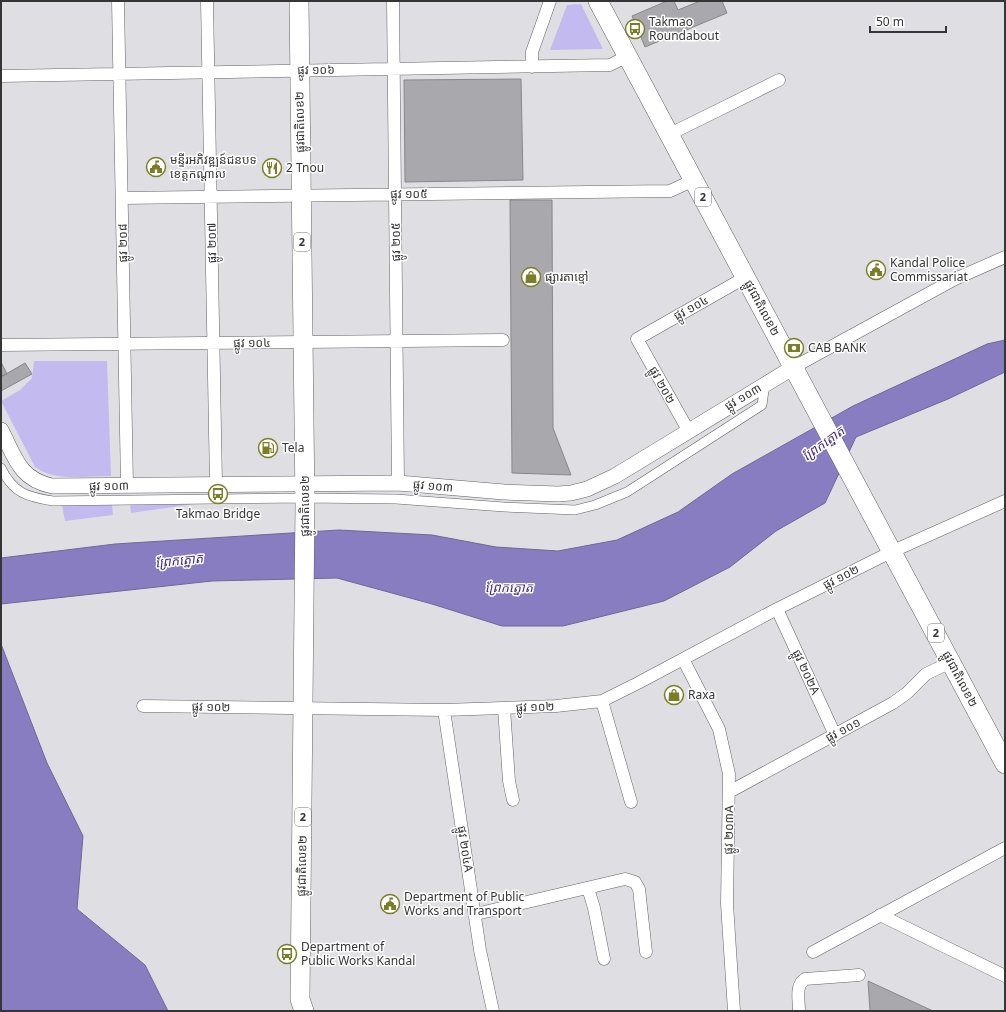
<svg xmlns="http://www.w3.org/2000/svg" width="1006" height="1012" font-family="'Noto Sans','Noto Sans Khmer',sans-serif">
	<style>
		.green { fill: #c3bbf0 }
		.water { fill: #897dc1; stroke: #706797 }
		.building { fill: #a9a9ad; stroke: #88888b }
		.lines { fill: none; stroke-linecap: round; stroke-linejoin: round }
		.pedestrian-casing { stroke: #636366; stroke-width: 10 }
		.minor-casing { stroke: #636366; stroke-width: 13 }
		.tertiary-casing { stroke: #636366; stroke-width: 16 }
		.primary-casing { stroke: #636366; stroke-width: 20 }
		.pedestrian { stroke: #fff; stroke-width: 9 }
		.minor { stroke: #fff; stroke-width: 12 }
		.tertiary { stroke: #fff; stroke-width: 15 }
		.primary { stroke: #fff; stroke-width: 19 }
		.labels { text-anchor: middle; stroke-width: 3; stroke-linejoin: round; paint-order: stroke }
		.shield { fill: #fff; stroke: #727272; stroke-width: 1 }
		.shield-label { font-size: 11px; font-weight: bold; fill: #353536 }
		.poi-label { font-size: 12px; fill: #353536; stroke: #fff; text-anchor: start }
		.street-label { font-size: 12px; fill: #353536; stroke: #fff }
		.water-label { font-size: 13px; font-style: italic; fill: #40297a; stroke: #fff }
	</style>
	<rect width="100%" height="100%" fill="#dfdfe3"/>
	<path class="green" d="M581 4 603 49 550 50 567 5Z
		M34 361H107L111 476C86 476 55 482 35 467L1 401 20 390 32 378Z
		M112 504 113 515 65 521 62 505Z
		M130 504H194L131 513Z"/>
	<path class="water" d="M1005 340V372L948 399 856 437 825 503 776 531 730 567 664 601 563 626H502L432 604 337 578 212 581 1 604V558L115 544 339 530 432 535 496 547 558 551 617 540 678 512 732 474 853 406 987 344Z
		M1 644 47 763 83 836 77 909 145 965 168 1011H1Z"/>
	<path class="building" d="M667 1H674L678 10 700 1H722L727 13 645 47 632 16Z
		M521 79 523 180 405 182 404 80Z
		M510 200H552L553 428 571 475 512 473Z
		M797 340 801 351 791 355 787 346Z
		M1 362 7 374 1 376Z
		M25 363 32 374 1 391V377Z
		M868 981 933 1011H870Z"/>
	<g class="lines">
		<g class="pedestrian-casing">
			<path id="pedestrian" d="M1 468C13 493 27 497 53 501L305 498 396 499 504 507 575 510 595 505 627 492 762 405 765 383"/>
		</g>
		<g class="minor-casing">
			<path id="minor" d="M118 1 127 485
				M207 1 216 484
				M393 1 398 483
				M532 67V52L550 1
				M1 76 610 65 628 56
				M670 134 779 80
				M122 198 670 191 694 180
				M1 345 503 340
				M794 367 955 279 1005 257
				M688 430 637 339 746 277
				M777 609 835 735
				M683 659 719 729 729 774 727 904 734 1011
				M602 701 631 802
				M143 706 444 710 556 706 602 701 638 683 777 609 891 552 1005 501
				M504 708 509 781 513 800
				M444 710 480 950 493 1011
				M729 792 893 703 907 693 926 674 951 662
				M588 888 594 908 604 959
				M476 914 625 879 635 882 639 889 646 952
				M880 915 1005 976
				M813 952 1005 848
				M799 1011C799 999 795 986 805 979L859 975"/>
		</g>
		<g class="tertiary-casing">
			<path id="tertiary" d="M1 430C15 457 19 479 52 486L398 483 504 492 558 494 571 493 587 489 615 476 794 367"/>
		</g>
		<g class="primary-casing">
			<path id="primary" d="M299 1 305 505 300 999 304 1011
				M598 1 1005 764"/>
		</g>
		<use href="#pedestrian" class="pedestrian"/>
		<use href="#minor" class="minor"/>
		<use href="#tertiary" class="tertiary"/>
		<use href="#primary" class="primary"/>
	</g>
	<defs>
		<g id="bus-ring" transform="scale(1)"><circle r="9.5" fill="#fff" stroke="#7b7e27" stroke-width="1.5"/><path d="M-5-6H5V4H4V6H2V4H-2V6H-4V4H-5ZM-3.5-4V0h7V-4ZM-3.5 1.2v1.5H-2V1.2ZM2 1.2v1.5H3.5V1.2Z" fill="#7b7e27"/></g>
		<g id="civic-ring" transform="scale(1)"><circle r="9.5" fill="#fff" stroke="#7b7e27" stroke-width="1.5"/><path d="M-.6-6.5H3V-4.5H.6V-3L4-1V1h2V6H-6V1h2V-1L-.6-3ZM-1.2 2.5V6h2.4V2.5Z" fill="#7b7e27"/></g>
		<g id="restaurant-ring" transform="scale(1)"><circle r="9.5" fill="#fff" stroke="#7b7e27" stroke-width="1.5"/><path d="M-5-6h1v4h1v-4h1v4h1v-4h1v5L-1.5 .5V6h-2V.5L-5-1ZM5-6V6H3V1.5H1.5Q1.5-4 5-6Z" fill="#7b7e27"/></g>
		<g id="shop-ring" transform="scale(1)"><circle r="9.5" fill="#fff" stroke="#7b7e27" stroke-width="1.5"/><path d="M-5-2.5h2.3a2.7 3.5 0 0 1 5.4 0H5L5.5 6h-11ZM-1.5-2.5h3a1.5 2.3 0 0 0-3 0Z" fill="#7b7e27"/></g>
		<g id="bank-ring" transform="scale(1)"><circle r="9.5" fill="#fff" stroke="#7b7e27" stroke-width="1.5"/><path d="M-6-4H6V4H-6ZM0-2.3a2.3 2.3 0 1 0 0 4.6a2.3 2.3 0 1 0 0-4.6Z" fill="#7b7e27"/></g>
		<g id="fuel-ring" transform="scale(1)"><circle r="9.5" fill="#fff" stroke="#7b7e27" stroke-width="1.5"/><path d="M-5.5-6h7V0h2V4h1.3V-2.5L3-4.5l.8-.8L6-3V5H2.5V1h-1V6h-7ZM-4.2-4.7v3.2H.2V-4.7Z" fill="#7b7e27"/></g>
	</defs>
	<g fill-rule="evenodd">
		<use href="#bus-ring" x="635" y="29"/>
		<use href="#civic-ring" x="156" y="167"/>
		<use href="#restaurant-ring" x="272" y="168"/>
		<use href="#civic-ring" x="876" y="270"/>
		<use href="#shop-ring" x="531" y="277"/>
		<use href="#bank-ring" x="794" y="348"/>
		<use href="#fuel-ring" x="268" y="448"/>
		<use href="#bus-ring" x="218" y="494"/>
		<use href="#shop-ring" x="674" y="695"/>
		<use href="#civic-ring" x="390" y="904"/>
		<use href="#bus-ring" x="287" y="954"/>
	</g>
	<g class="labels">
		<g class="shield">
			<rect x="695" y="188" width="16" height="18" rx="3"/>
			<rect x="294" y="233" width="16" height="18" rx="3"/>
			<rect x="928" y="624" width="16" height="18" rx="3"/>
			<rect x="295" y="808" width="16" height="18" rx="3"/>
		</g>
		<g class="shield-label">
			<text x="703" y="201">2</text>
			<text x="302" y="246">2</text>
			<text x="936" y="637">2</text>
			<text x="303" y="821">2</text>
		</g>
		<g class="poi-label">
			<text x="649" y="26">Takmao<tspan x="649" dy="14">Roundabout</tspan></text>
			<text x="170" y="164">មន្ទីរអភិវឌ្ឍន៍ជនបទ<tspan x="170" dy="14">ខេត្តកណ្តាល</tspan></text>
			<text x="286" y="172">2 Tnou</text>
			<text x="890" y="267">Kandal Police<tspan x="890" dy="14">Commissariat</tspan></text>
			<text x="545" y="281">ផ្សារតាខ្មៅ</text>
			<text x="808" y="352">CAB BANK</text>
			<text x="282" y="452">Tela</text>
			<text x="218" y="518" text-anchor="middle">Takmao Bridge</text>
			<text x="688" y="699">Raxa</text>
			<text x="404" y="901">Department of Public<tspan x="404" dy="14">Works and Transport</tspan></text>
			<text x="301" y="951">Department of<tspan x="301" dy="14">Public Works Kandal</tspan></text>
		</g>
		<g class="street-label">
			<text transform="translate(316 70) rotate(-1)" y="4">ផ្លូវ ១០៦</text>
			<text transform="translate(300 122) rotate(-91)" y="4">ផ្លូវជាតិលេខ២</text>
			<text transform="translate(409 194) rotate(-1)" y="4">ផ្លូវ ១០៥</text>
			<text transform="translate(396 242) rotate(-91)" y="4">ផ្លូវ ២០៥</text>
			<text transform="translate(123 243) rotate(-91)" y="4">ផ្លូវ ២០៨</text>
			<text transform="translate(212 243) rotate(-91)" y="4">ផ្លូវ ២០៧</text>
			<text transform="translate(691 308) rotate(-29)" y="4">ផ្លូវ ១០៤</text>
			<text transform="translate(762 308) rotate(62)" y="4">ផ្លូវជាតិលេខ២</text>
			<text transform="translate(252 343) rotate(-1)" y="4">ផ្លូវ ១០៤</text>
			<text transform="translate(662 385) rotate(61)" y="4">ផ្លូវ ២០២</text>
			<text transform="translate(743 397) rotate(-31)" y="4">ផ្លូវ ១០៣</text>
			<text transform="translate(109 486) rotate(-1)" y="4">ផ្លូវ ១០៣</text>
			<text transform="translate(433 486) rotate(5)" y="4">ផ្លូវ ១០៣</text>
			<text transform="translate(305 506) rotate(-90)" y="4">ផ្លូវជាតិលេខ២</text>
			<text transform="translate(841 577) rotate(-27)" y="4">ផ្លូវ ១០២</text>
			<text transform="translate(806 672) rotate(65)" y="4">ផ្លូវ ២០២A</text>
			<text transform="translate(960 679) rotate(62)" y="4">ផ្លូវជាតិលេខ២</text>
			<text transform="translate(211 707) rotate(1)" y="4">ផ្លូវ ១០២</text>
			<text transform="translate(535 707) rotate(-2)" y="4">ផ្លូវ ១០២</text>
			<text transform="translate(843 730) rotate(-28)" y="4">ផ្លូវ ១០១</text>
			<text transform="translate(729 830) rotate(-89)" y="4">ផ្លូវ ២០៣A</text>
			<text transform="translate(465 849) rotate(81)" y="4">ផ្លូវ ២០៤A</text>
			<text transform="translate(302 866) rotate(-89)" y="4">ផ្លូវជាតិលេខ២</text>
		</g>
		<g class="water-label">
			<text transform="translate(823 443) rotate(-36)" y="5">ព្រែកត្នោត</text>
			<text transform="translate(179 560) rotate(-6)" y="5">ព្រែកត្នោត</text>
			<text x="509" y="592">ព្រែកត្នោត</text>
		</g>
	</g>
	<rect width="1006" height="1012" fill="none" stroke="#353536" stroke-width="4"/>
	<path d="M870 26v6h76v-6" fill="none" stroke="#353536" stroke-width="2"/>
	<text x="876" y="26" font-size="12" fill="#353536" stroke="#ffffff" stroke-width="3" paint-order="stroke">50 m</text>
</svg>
